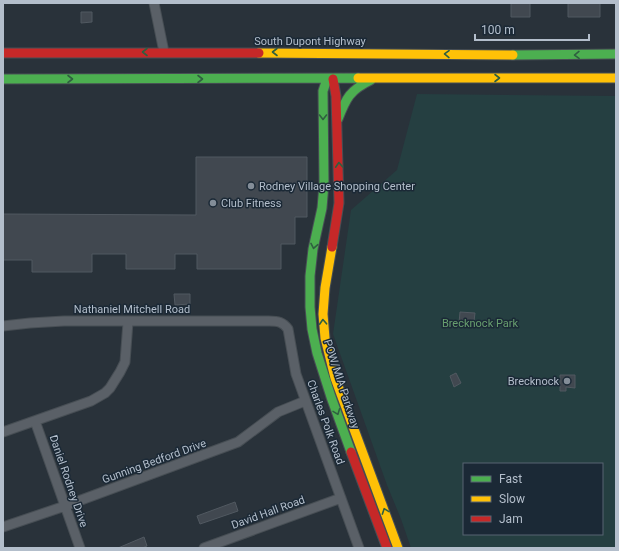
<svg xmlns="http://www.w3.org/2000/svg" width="619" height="551" font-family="Roboto,sans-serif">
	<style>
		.green { fill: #253f41; fill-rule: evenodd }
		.building { fill: #414850; stroke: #515961 }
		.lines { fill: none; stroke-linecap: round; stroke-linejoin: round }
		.street-casing { stroke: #474e54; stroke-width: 11 }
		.fast-casing { stroke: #474e54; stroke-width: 11 }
		.slow-casing { stroke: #474e54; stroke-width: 11 }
		.jam-casing { stroke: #474e54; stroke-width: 11 }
		.street { stroke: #5a6067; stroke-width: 9 }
		.fast { stroke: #4caf50; stroke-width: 9 }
		.slow { stroke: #ffc107; stroke-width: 9 }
		.jam { stroke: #c62828; stroke-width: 9 }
		.oneway { stroke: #2f5f40 }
		.poi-dot { fill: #838d98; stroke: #1b2936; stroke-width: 1.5 }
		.labels { text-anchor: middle; stroke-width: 3; stroke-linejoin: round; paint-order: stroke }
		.street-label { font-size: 11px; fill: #b3becb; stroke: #1b2936 }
		.poi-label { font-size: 11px; fill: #b3becb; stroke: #1b2936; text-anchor: start }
		.park-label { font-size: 11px; fill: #689f6f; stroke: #1b2936 }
	</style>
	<rect width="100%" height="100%" fill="#29323a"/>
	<path class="green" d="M417 94 616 96V548H411L401 519 387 485 333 334 351 210 397 170ZM464 464H602V534H464Z"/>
	<path class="building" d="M511 3H530V17H511Z
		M568 3H600V17H568Z
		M81 12H92V22L81 23Z
		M196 157H307V217H295V244H281V269H197V254H175V269H126V254H92V272H32V260H3V214L196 215Z
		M174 294H190V304L175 305Z
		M460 312 475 313 474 321H468V323H459Z
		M456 373 461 383 454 387 450 376Z
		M560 375H575V388L566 387V391H560Z
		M235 502 238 511 200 524 197 516Z
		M144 537 147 546 142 548H118Z"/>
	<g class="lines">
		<g class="street-casing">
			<path id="street" d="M154 3 164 52
				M3 326 30 323 64 321H269C278 321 283 322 288 329L296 374 359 548
				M35 421 80 548
				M3 432 91 401 105 393 110 388 120 372 125 362 128 322
				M3 527 65 506 238 442 278 412 305 401
				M204 548 341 498"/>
		</g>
		<g class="fast-casing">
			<path id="fast" d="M513 55 616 54
				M3 79 358 78
				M327 79 323 91 324 184 322 208 313 249 310 276V307L312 329 317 353 331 397 351 452
				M338 119C346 98 350 90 371 80"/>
		</g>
		<g class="slow-casing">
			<path id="slow" d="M259 53 513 55
				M358 78H616
				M332 247 325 288 323 314 325 338 335 378 398 548"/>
		</g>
		<g class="jam-casing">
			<path id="jam" d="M3 53H259
				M332 247 339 203 336 96 333 79
				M351 452 387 548"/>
		</g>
		<use href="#street" class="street"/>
		<use href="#fast" class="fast"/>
		<use href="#slow" class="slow"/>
		<use href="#jam" class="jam"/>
	</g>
	<defs><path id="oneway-chevron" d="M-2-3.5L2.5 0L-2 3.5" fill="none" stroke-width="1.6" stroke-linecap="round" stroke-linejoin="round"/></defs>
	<g class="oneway">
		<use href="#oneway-chevron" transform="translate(145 52) rotate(180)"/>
		<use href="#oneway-chevron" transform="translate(275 52) rotate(-180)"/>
		<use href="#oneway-chevron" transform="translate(447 54) rotate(-179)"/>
		<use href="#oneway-chevron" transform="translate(577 55) rotate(179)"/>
		<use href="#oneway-chevron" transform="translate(497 78)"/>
		<use href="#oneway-chevron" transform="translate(70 79)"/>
		<use href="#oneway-chevron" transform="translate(200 79)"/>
		<use href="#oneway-chevron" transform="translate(323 117) rotate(90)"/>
		<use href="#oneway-chevron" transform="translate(339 165) rotate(-93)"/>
		<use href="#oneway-chevron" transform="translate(314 246) rotate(101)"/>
		<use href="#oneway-chevron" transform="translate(323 322) rotate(-93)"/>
		<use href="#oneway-chevron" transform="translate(337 412) rotate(69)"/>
		<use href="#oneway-chevron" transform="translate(385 511) rotate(-110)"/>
	</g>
	<g class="poi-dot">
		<circle cx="251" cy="186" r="4"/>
		<circle cx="213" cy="203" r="4"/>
		<circle cx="567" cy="381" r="4"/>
	</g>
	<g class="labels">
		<g class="street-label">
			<text x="310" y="45">South Dupont Highway</text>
			<text x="132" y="313">Nathaniel Mitchell Road</text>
			<text transform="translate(342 384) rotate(72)" y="4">POW/MIA Parkway</text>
			<text transform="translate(326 422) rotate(70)" y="4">Charles Polk Road</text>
			<text transform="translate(154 461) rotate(-20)" y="4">Gunning Bedford Drive</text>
			<text transform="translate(69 481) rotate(71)" y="4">Daniel Rodney Drive</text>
			<text transform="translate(268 512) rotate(-20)" y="4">David Hall Road</text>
		</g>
		<g class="poi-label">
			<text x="259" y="190">Rodney Village Shopping Center</text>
			<text x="221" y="207">Club Fitness</text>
			<text x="559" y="385" text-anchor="end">Brecknock</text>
		</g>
		<g class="park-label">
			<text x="480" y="327">Brecknock Park</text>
		</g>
	</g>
	<rect width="619" height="551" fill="none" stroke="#b3becb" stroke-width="8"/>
	<rect x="463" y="463" width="140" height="72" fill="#1b2936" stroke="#586572"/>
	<rect x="471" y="476" width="20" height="6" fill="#4caf50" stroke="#586572"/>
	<text x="499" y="483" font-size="12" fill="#b3becb">Fast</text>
	<rect x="471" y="496" width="20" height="6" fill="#ffc107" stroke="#586572"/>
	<text x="499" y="503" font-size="12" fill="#b3becb">Slow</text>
	<rect x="471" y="516" width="20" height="6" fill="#c62828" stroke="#586572"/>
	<text x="499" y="523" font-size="12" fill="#b3becb">Jam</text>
	<path d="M475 34v6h114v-6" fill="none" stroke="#b3becb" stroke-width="2"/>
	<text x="481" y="34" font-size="12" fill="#b3becb" stroke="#1b2936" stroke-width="3" paint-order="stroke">100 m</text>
</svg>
